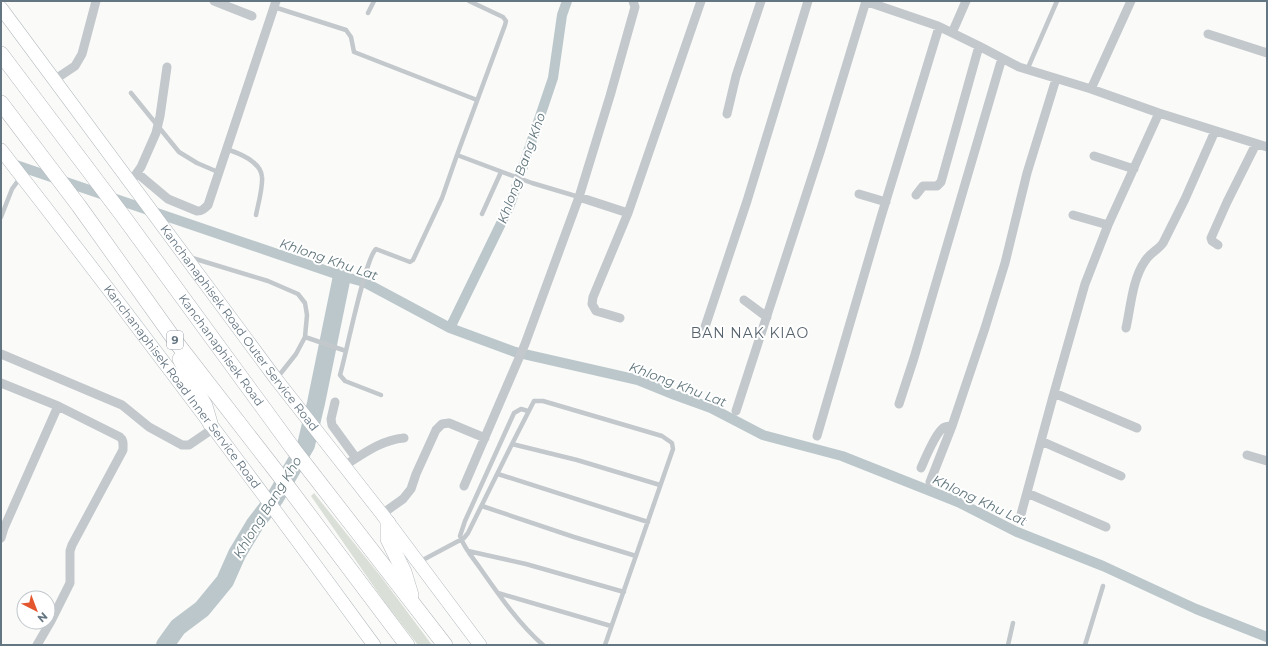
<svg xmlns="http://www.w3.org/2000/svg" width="1268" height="646" font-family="Montserrat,sans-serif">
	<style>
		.green { fill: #dadfd7 }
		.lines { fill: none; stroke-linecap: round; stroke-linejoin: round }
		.canal { stroke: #bbc7cb; stroke-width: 10 }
		.river { stroke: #bbc7cb; stroke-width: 18 }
		.secondary-casing { stroke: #b3babf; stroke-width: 14 }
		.trunk-casing { stroke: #b4b9bd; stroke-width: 16 }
		.service { stroke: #c3c8cc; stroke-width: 4.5 }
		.minor { stroke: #c3c8cc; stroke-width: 9 }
		.secondary { stroke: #fff; stroke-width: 13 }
		.trunk { stroke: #fff; stroke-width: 15 }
		.labels { text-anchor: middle; stroke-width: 4; stroke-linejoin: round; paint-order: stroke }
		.shield { fill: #fff; stroke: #939fa8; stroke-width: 1 }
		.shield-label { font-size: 11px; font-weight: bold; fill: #657683 }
		.street-label { font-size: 12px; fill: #657683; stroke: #fff }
		.water-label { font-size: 13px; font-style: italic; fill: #60757c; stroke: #fff }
		.quarter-label { font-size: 14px; letter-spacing: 1px; fill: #57646e; stroke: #fff }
	</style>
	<rect width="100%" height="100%" fill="#fafaf8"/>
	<path class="green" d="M314 493 382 578 432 645H418L386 604 311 496Z"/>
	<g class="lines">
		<path class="canal" d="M10 163 342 276 364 282 450 328 515 352 638 380 675 395 711 408 763 435 842 456 958 502 1017 532 1103 566 1196 609 1267 637
			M450 328 510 205 553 78 562 15 567 1"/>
		<path class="river" d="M165 645 178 627 202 609 225 581 237 554 255 524 275 498 306 445 316 403 342 276"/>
		<g class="secondary-casing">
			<g id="secondary">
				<path id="s1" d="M1 8 276 379 382 514 480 645"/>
				<path id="s2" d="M1 150C128 313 252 478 374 645"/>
			</g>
		</g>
		<g class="trunk-casing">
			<g id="trunk">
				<path id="s3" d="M1 54 123 216 294 450 445 645"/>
				<path d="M1 103 79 206 179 346 276 471 407 645"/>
				<path d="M180 359 205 406 210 423"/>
				<path d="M388 523V539L404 572 411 595"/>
			</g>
		</g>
		<path class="service" d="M469 1 503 17 506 21 505 25 457 155 532 183 579 197
			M1 2V1
			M274 7 346 30 351 37 354 52 477 100
			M368 13 374 1
			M1027 70 1057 1
			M131 93 179 152 197 163 218 172
			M226 149C239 153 261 162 262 177 263 187 258 205 256 215
			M482 214 501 172
			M1 217 12 189 20 178
			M189 257 268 281 298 294 305 303 307 315 305 337 296 354 277 378
			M305 337 346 351
			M381 395 345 381 340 375C346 355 365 258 376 249L410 262 413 260 442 198 457 155
			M528 411 521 409 514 413 465 521 460 536C464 548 473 558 480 568 499 595 518 623 543 645
			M512 444 577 460 660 485
			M498 474 648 522
			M482 506 574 537 636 556
			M468 551 526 564 624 592
			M419 562 464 538 468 533 512 444 534 401H543L662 436 672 443 673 449 605 645
			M498 593 611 626
			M1008 645 1013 623
			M1085 645 1103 586"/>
		<path class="minor" d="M214 1 252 16
			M865 1 938 26 979 46 1019 67 1091 89 1159 113 1267 147
			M952 33 966 1
			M1208 34 1267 53
			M54 80 75 66 82 54 96 1
			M1091 89 1131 1
			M727 114 736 76 761 1
			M1094 156 1134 169
			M137 173 168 199 197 211C202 211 204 209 208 205L276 1
			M134 177 141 167 156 133 160 116 167 67
			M859 194 886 202
			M916 195 923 186H937L941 182 979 46
			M579 197 628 213
			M1073 215 1108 225
			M1218 245 1212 241 1211 238 1227 202 1256 144
			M744 300 767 317
			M620 318 596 311 592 304 593 297 628 213 701 1
			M705 327 747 201 808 1
			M1126 328C1131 306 1132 280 1145 261 1150 253 1158 250 1163 243L1185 199 1215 131
			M1 354 122 405 149 427 182 445H189L214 428
			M1 383 58 406 120 437C124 440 123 445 123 450L72 545 70 551V583L51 621 37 645
			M1054 393 1137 428
			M335 402 331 419 332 425 356 458
			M899 404 914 358 1002 58
			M736 411 821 149 866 1
			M817 436 881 217 939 27
			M1041 441 1121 476
			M1247 455 1267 461
			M344 466C363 454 381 440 404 438
			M921 468C925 459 935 434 943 428 946 426 948 426 952 426
			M930 482 952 426 985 328 1005 263 1027 173 1056 79
			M464 486 525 344 579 197 610 96 635 7 633 1
			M1027 493 1106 527
			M382 514 403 499 411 489 416 474 436 430 442 424 449 423 485 438
			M1020 518 1054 393 1085 284 1108 225 1159 113
			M1 538 4 528 58 406"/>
		<use href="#secondary" class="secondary"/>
		<use href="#trunk" class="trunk"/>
	</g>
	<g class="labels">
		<rect class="shield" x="167" y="331" width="16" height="18" rx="3"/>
		<g class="shield-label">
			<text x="175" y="344">9</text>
		</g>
		<g class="street-label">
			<text dy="4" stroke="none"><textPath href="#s1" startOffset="399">Kanchanaphisek Road Outer Service Road</textPath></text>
			<text dy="4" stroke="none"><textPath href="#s3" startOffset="369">Kanchanaphisek Road</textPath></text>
			<text dy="4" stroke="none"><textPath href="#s2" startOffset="298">Kanchanaphisek Road Inner Service Road</textPath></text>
		</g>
		<g class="water-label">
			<text transform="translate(521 168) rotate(-70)" y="5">Khlong Bang Kho</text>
			<text transform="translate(329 259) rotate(19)" y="5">Khlong Khu Lat</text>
			<text transform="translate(678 384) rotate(21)" y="5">Khlong Khu Lat</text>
			<text transform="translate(980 500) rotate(25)" y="5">Khlong Khu Lat</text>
			<text transform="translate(267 507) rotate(-58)" y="5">Khlong Bang Kho</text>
		</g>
		<g class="quarter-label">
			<text x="750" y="338">BAN NAK KIAO</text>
		</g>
	</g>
	<rect width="1268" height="646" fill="none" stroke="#657683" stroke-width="4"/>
	<g transform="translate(36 610) rotate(138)"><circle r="19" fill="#ffffff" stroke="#c1c8cd"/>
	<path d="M0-3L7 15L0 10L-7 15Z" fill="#e4572e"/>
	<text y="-6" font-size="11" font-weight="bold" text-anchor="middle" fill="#657683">N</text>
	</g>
</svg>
